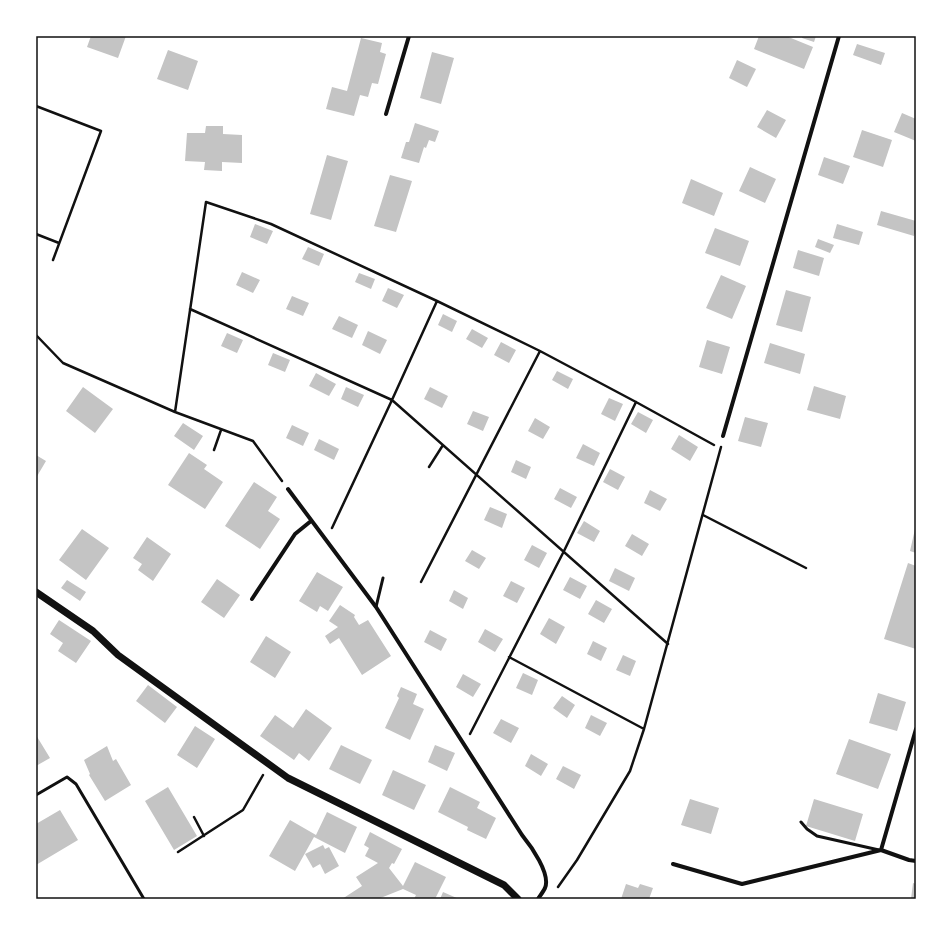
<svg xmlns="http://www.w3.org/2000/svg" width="952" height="935" font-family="'Golos Text',sans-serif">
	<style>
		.building { fill: #c4c4c4 }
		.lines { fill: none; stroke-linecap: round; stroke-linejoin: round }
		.path { stroke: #111; stroke-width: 2.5 }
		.service { stroke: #111; stroke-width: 3 }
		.minor { stroke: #111; stroke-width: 4 }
		.tertiary { stroke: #111; stroke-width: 7 }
		.neatline { fill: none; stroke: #111; stroke-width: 1.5 }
	</style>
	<rect width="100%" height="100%" fill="#fff"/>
	<path class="building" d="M91 36H126L118 58 87 47Z
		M759 36H786L813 47 804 69 754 49Z
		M802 36H816L814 42 802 38Z
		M361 38 382 43 380 52 386 54 378 84 372 83 368 97 360 95 354 116 326 109 332 87 347 91Z
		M857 44 885 53 881 65 853 55Z
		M168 50 198 61 188 90 157 79Z
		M432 52 454 58 441 104 420 98Z
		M737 60 756 69 747 87 729 78Z
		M767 110 786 120 776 138 757 127Z
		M902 113 916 119V141L894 132Z
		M415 123 439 131 435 142 429 140 426 148 424 147 419 163 401 158 406 142H409Z
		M206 126H223V134L242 135V163L222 162V171L204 170 205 162 185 161 187 133H205Z
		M862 130 892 140 883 167 853 157Z
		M327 155 348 161 331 220 310 214Z
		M824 157 850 166 843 184 818 175Z
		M750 167 776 179 765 203 739 191Z
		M390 175 412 181 396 232 374 226Z
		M691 179 723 193 714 216 682 203Z
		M881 211 916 221V230L914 236 877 225Z
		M255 224 273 231 267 244 250 237Z
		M837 224 863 232 859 245 833 238Z
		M715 228 749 241 740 266 705 253Z
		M818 239 834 245 830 253 815 247Z
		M308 247 324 254 319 266 302 259Z
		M798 250 824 258 819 276 793 268Z
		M242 272 260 280 253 293 236 285Z
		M359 273 375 279 371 289 355 282Z
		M721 275 746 286 732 319 706 308Z
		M388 288 404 295 397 308 382 301Z
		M786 290 811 297 802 332 776 325Z
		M292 296 309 303 303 316 286 309Z
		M443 314 457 321 452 332 438 325Z
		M339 316 358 325 352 338 332 329Z
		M472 329 488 338 482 348 466 339Z
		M368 331 387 340 380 354 362 345Z
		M227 333 243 340 237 353 221 346Z
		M707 340 730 347 722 374 699 367Z
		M501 342 516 350 509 363 494 355Z
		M770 343 805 354 800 374 764 363Z
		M273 353 290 360 285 372 268 365Z
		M557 371 573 379 568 389 552 380Z
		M316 373 336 384 329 396 309 386Z
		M814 386 846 396 840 419 807 410Z
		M83 387 113 409 95 433 66 411Z
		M346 387 364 395 358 407 341 399Z
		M430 387 448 396 442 408 424 399Z
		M609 398 623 404 615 421 601 414Z
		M473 411 489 417 483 431 467 424Z
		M638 412 653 420 646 433 631 424Z
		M745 417 768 423 761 447 738 441Z
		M535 418 550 427 543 439 528 431Z
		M183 423 203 436 194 450 174 436Z
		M292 425 309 433 303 446 286 438Z
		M679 435 698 447 690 461 671 449Z
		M319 439 339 449 334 460 314 450Z
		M583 444 600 453 594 466 576 458Z
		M189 453 207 465 204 469 223 482 205 509 168 485Z
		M36 455 46 461 36 478Z
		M516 460 531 467 526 479 511 472Z
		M610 469 625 477 618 490 603 482Z
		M254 482 277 497 268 511 280 519 260 549 225 526Z
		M560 488 577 497 571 508 554 499Z
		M650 490 667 499 660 511 644 503Z
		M490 507 507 514 502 528 484 520Z
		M584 521 600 531 594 542 577 533Z
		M82 529 109 548 86 580 59 560Z
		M915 529H916V553L910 551Z
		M632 534 649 544 642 556 625 546Z
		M147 537 171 554 153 581 138 570 142 564 133 558Z
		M532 545 547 553 539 568 524 560Z
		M472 550 486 558 479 569 465 561Z
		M908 563 916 566V649L884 639Z
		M615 568 635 578 629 591 609 581Z
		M317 572 343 587 328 611 320 606 317 612 299 601Z
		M570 577 587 586 580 599 563 590Z
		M217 579 240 595 224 618 201 602Z
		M67 580 86 592 80 601 61 588Z
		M511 581 525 588 517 603 503 596Z
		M454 590 468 598 463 609 449 601Z
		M596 600 612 609 604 623 588 614Z
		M340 605 355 615 354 617 359 625 368 620 391 656 362 675 339 638 330 644 325 636 338 627 329 621Z
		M549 618 565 627 556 644 540 634Z
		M59 620 91 641 76 663 58 651 63 643 50 634Z
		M485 629 503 639 495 652 478 642Z
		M430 630 447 639 441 651 424 642Z
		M266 636 291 652 275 678 250 662Z
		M593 641 607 648 601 661 587 654Z
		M623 655 636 661 630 676 616 670Z
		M523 673 538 680 532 695 516 688Z
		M463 674 481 684 473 697 456 687Z
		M148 685 177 707 165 723 136 701Z
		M401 687 417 694 413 704 424 709 410 740 385 728 399 698 397 696Z
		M878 693 906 702 897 731 869 723Z
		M562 696 575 705 567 718 553 708Z
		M306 709 332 728 309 761 299 753 294 760 260 736 275 715 293 728Z
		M591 715 607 723 600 736 585 728Z
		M501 719 519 728 511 743 493 733Z
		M195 726 215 739 197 768 177 755Z
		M36 735 50 758 36 766Z
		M849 739 891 754 878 789 836 774Z
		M341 745 372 760 360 784 329 769Z
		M435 745 455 753 447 771 428 762Z
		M107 746 113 761 116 759 131 785 105 801 89 775 90 774 84 760Z
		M531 754 548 764 541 776 525 766Z
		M563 766 581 775 574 789 556 779Z
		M393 770 426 785 414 810 382 795Z
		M168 787 197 836 174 850 145 801Z
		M450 787 480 802 477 808 496 818 486 839 467 830 468 827 438 812Z
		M690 799 719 808 711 834 681 825Z
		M814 799 863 814 855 841 806 826Z
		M60 810 78 840 36 865V824Z
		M327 812 357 827 345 853 314 837 295 871 269 856 290 820 316 835Z
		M370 832 402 849 394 864 392 863 389 868 403 886 415 862 446 877 435 899H414L416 895 403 889 378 899H342L362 886 356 877 378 863 365 856 369 848 364 845Z
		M323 845 325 849 329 847 339 866 325 874 320 864 313 868 305 854Z
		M913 883 916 884V899H911Z
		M626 884 638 888 640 884 653 888 649 899H621Z
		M443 892 459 899H440Z"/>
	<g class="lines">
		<path class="path" d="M36 106 101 131 53 260
			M36 234 59 243
			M190 309 392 400 668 644
			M36 335 63 363 175 412 253 441 282 481
			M175 412 206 202 271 224 437 301 540 351 636 402 714 445
			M214 450 221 430
			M429 467 443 445
			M703 515 806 568
			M332 528 392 400 437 301
			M421 582 540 351
			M509 657 644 729
			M470 734 564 551 636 402
			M194 817 204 836
			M178 852 243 810 263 775
			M558 887 577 860 630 771 644 729 721 447"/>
		<path class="service" d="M376 607 383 578
			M36 795 67 777 76 784 144 899
			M801 822 807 829 817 836 879 850"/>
		<path class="minor" d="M386 114 409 36
			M723 436 839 36
			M288 489 376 607 522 835C531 846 551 874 545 888 543 892 540 896 538 899
			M252 599 295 534 311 521
			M881 850 916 729
			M881 850 909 860 916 861
			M673 864 742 884 881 850"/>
		<path class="tertiary" d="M36 592 93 631 118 655 288 778 504 885 518 899"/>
	</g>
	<rect width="952" height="935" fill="none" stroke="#ffffff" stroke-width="74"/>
	<rect x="37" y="37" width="878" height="861" class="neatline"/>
</svg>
